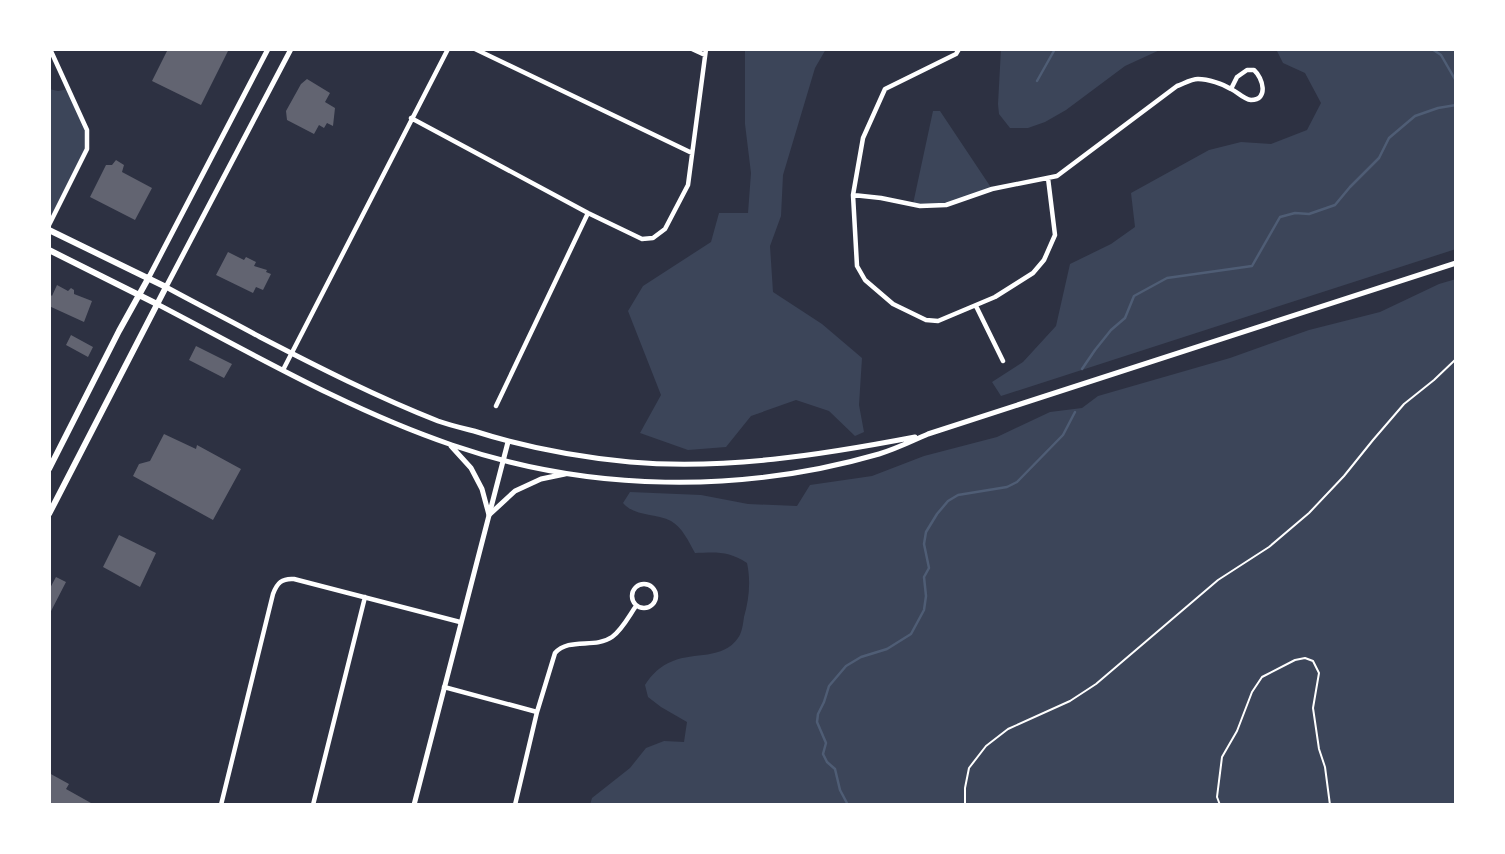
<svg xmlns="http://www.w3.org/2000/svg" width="1505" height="854" font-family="Poppins,sans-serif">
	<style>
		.green { fill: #3c4559 }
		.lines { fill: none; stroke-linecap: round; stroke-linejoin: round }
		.stream { stroke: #4f5d75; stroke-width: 2.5 }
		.building { fill: #626471 }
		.path { stroke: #fff; stroke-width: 2 }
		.minor { stroke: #fff; stroke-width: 4.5 }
		.tertiary { stroke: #fff; stroke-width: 5 }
		.secondary { stroke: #fff; stroke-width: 5 }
		.primary { stroke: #fff; stroke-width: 6 }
	</style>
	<rect width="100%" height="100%" fill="#2d3142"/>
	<path class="green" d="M745 49H826L815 68 783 175 781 216 770 246 773 292 822 324 862 358 859 405 864 432 855 436 829 411 796 400 751 416 726 447 688 450 640 433 661 395 628 311 643 286 711 242 719 213H748L751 173 745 124Z
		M1001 49H1162L1125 66 1066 110 1045 122 1028 128H1010L999 114 998 104Z
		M1276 49H1456V249L1001 396 992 382 1023 362 1056 326 1070 264 1111 244 1135 227 1131 193 1209 150 1241 142 1271 144 1307 130 1321 103 1305 73 1283 63Z
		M49 89 58 91 68 89 87 130V149L49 225Z
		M933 111H940L992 189 946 205 913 204Z
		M1456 279V805H590L592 798 630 768 646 748 664 741 684 742 687 722 661 707 648 697 645 685C652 674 660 666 673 661 694 652 723 660 738 638 742 633 743 624 744 617 749 600 751 581 747 563 729 551 717 552 695 553 689 542 682 527 671 521 656 513 635 517 623 503L630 492 701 495 748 504 797 506 810 485 872 476 924 456 997 437 1050 412 1082 408 1098 396 1230 358 1309 330 1380 312 1439 284Z"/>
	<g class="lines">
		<path class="stream" d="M1432 49 1441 55 1456 81
			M1037 81 1055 49
			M1082 369 1095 350 1111 330 1125 318 1134 296 1167 278 1252 266 1280 217 1295 213 1309 214 1335 205 1350 187 1379 158 1389 138 1415 116 1438 108 1456 105
			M848 805 840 790 835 769 827 762 823 754 826 743 817 722 818 714 824 702 829 686 846 666 861 657 887 649 911 634 924 610 926 596 924 577 929 568 924 544 926 532 937 514 948 501 958 495 1007 487 1017 482 1063 435 1075 412"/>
	</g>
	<path class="building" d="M168 49H229L201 105 152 81Z
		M307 79 330 93 325 102 335 108 333 126 327 123 324 128 319 125 314 134 287 120 286 111 301 84Z
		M116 160 124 165 122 172 152 188 135 220 90 197 106 165H112Z
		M228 252 244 260 246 257 256 262 254 266 267 270 266 272 271 274 263 290 256 287 253 293 216 275Z
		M57 285 68 291 71 288 74 290V294L92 301 84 322 49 306V293L52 296Z
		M71 335 93 347 88 357 66 345Z
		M196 346 232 364 224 378 189 360Z
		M164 434 196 449 197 445 241 469 213 520 133 476 139 464 150 461Z
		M119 535 156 553 140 587 103 567Z
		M56 577 66 582 49 615V590Z
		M49 773 69 784 66 789 91 803 89 805H49Z"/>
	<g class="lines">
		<path class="path" d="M965 805V788L969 768 986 746 1008 729 1070 701 1096 684 1218 580 1269 547 1309 513 1344 476 1373 440 1404 404 1434 380 1456 359
			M1220 805 1217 797 1222 757 1237 731 1252 692 1262 677 1295 660 1305 658 1313 661 1319 673 1313 708 1319 749 1325 767 1330 805"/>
		<path class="minor" d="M475 49 692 153
			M692 49 705 55
			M959 49 956 54 885 89 863 138 853 195 857 266 865 280 893 304 926 320 938 321 995 297 1033 273 1044 260 1055 235 1048 178
			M411 118 588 213 642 239 653 238 665 229 688 185 706 49
			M853 195 881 198 920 206 946 205 992 189 1057 176 1177 86C1183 84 1191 79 1198 79 1208 79 1223 84 1231 89 1238 92 1243 99 1251 100 1269 100 1263 78 1254 70H1247L1237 77 1231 89
			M49 225 87 149V130L50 49
			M976 306 1003 361
			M283 370 448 49
			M496 406 588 213
			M632 596a12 12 0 1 1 24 0a12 12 0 1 1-24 0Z
			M444 687 537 712
			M221 805 273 594C277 583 282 578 294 579L460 622
			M313 805 365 597
			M515 805 537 712 555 653C569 637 595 649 612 637 622 630 629 616 636 606"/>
		<path class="tertiary" d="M414 805 508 442"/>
		<path class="secondary" d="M291 49 166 287C197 304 229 320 260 337 318 367 377 397 438 421 449 425 462 428 474 431 524 447 577 457 630 462 726 470 821 455 915 437
			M149 277 268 49
			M157 304C253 354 349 410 452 445 589 492 741 494 879 454 896 449 912 441 928 434L1456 263
			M451 446 471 468 482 489 489 515 515 491 541 479 565 474"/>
		<path class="primary" d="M49 230 166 287 49 514
			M49 250 157 304
			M49 469 119 331 149 277"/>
	</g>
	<rect width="1505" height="854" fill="none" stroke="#ffffff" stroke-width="102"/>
</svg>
